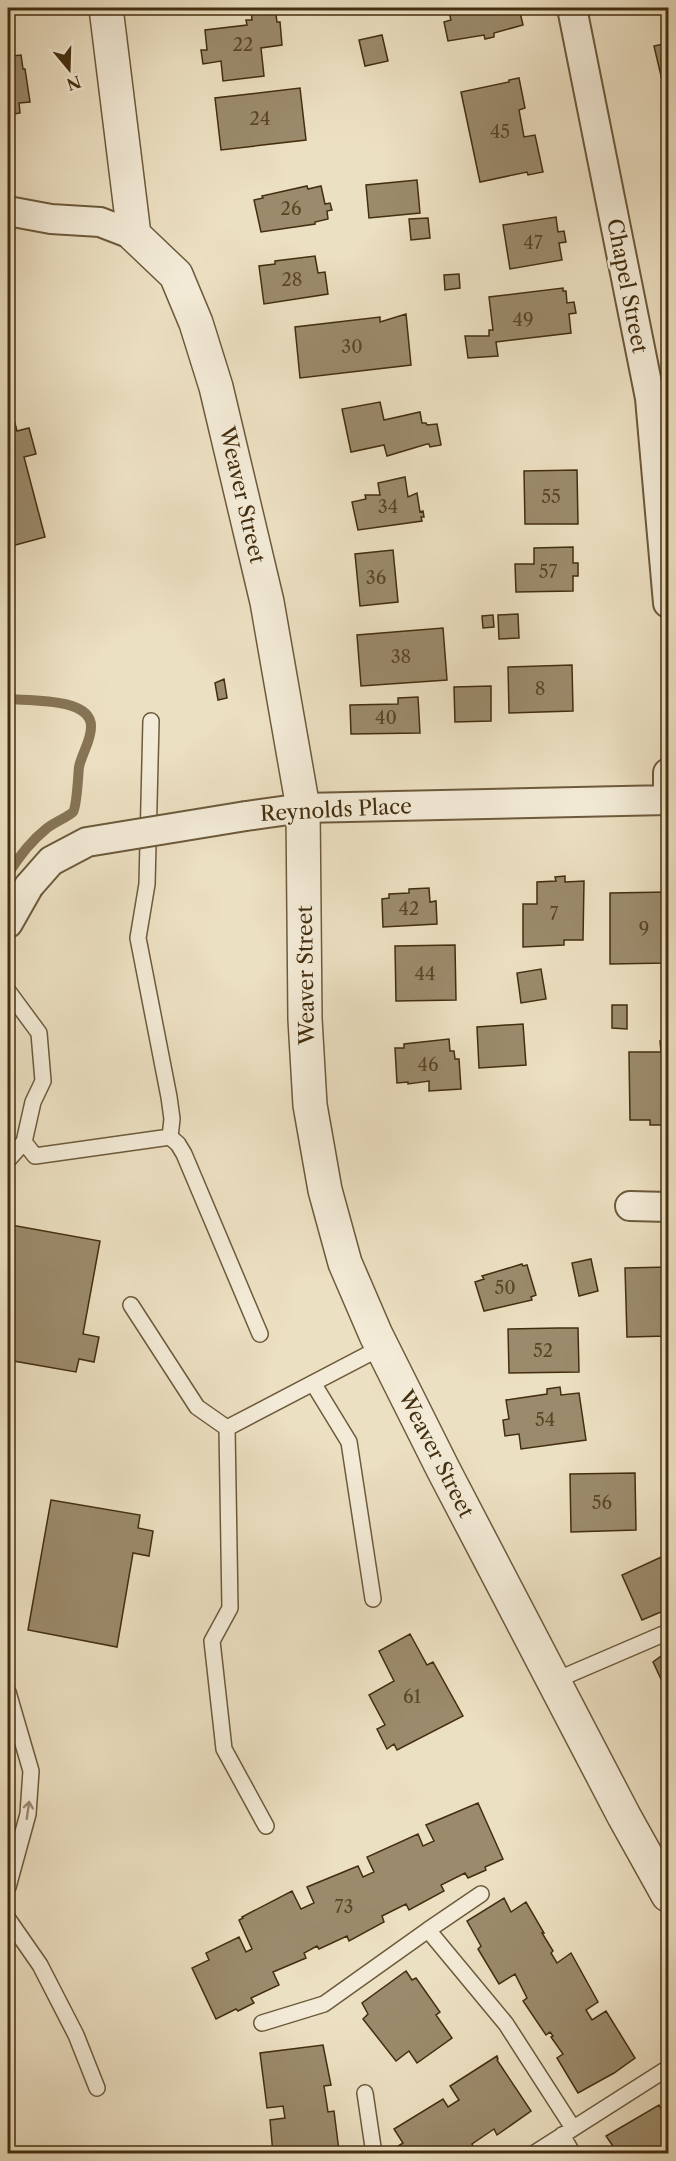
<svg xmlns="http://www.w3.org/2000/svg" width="676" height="2161" font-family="'Libre Caslon Text',serif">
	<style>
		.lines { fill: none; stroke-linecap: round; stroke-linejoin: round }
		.stream { stroke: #867455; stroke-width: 10 }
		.building { fill: #9b8b6c; stroke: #432e0e; stroke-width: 1.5 }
		.service-casing { stroke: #6d5a3b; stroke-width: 18 }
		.minor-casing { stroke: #6d5a3b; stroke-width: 32 }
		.tertiary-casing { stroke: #6d5a3b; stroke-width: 36 }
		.service { stroke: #f3ebd7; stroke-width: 15 }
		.minor { stroke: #f3ebd7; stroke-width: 28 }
		.tertiary { stroke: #f3ebd7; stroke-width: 33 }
		.minor-bridge-casing { stroke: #6d5a3b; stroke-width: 32; stroke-linecap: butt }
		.minor-bridge { stroke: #f3ebd7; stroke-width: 28 }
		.oneway { stroke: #9b8c72 }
		.labels { text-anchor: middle; stroke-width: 5; stroke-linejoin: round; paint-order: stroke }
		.number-label { font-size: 18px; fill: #594526 }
		.street-label { font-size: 21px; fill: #432e0e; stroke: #f3ebd7 }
	</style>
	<rect width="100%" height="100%" fill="#ece0c2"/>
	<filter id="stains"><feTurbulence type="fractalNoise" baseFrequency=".00333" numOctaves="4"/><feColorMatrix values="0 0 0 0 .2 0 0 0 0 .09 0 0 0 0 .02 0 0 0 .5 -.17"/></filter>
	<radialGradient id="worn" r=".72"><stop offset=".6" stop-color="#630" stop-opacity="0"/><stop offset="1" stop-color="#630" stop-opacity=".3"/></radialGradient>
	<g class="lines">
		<path class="stream" d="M8 699C28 701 92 697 91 727 91 741 82 753 79 767 78 776 77 806 73 812 68 817 53 823 46 829 31 841 18 858 8 874"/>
	</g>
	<path class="building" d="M275 8 277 22H280L282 45 261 48 264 76 223 81 221 61 203 64 201 50H207L205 30 247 25 246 20H252L251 9Z
		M448 8H519L523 25 494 33V37L485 39 484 35 448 41 444 22 451 20Z
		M382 35 388 61 365 66 359 40Z
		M668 43V98L667 92 665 93 654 46Z
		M12 52 13 56 21 55 23 69H25L30 102 19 103 20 113 8 115V53Z
		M519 78 525 108 519 110 524 137 535 135 543 172 528 175 527 172 480 182 461 92 509 82V80Z
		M300 88 306 140 221 150 215 98Z
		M417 180 420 213 369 218 366 185Z
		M307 186 308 189 321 186 325 204 330 203 332 210 327 211 328 219 315 222V224L261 232 254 200 263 198 262 196Z
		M556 217 558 232 564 231 566 242 559 243 562 260 510 269 503 225Z
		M428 218 430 238 411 240 409 219Z
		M315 256 318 273 325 272 328 294 264 304 259 266 275 264V261Z
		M459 274 460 288 445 290 444 275Z
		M563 288V291H566L567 303 574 302 576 313 569 314 571 333 496 342 498 356 468 358 465 336H489V330H493L489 297Z
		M406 314 411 365 300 378 295 327 380 317V322Z
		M8 397 17 431 29 428 36 454 24 457 45 537 8 547Z
		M380 402 384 420 420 412 422 423H426L427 425 437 424 441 445 430 447 429 444H427L387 456 384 445 351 452 342 409Z
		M577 470 578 524H525L524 471Z
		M405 477 408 497 417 493 420 512 423 511 424 517H421L422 521 358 530 352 502 366 499 365 495H380L378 483Z
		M573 547V563H578V576H573V591L516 592 515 564H534V548Z
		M393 550 398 602 360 606 355 554Z
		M518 614 519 638 499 639 498 615Z
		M493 615 494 627 483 628 482 616Z
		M443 628 447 680 361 686 357 635Z
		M572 665 573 711 509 713 508 667Z
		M224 679 227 698 218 700 215 683Z
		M491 686V721L455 722 454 687Z
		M418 697 420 733 351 734 350 705 398 704V698Z
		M565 876V882L584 881 583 940H564V945L523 947V904H537V882L556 881 555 877Z
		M429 888 430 902 436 901 437 924 383 927 382 899 389 898V894L409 893V889Z
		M668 892V963L610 964V893Z
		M455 945 456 1000 396 1001 395 946Z
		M541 969 546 999 521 1003 517 973Z
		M612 1005H627V1029L612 1028Z
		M523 1024 526 1065 479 1068 477 1027Z
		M449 1039 450 1051H454L455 1059H459L461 1089 429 1091V1081L408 1084V1082L397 1083 395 1048H404V1044Z
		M660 1041H668V1120H664V1125H650V1120H630L629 1052H661Z
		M11 1225 100 1241 83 1334 99 1337 94 1362 79 1359 76 1372 8 1360V1246Z
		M591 1259 598 1291 579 1296 572 1263Z
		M522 1264 523 1266 527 1265 536 1295 531 1297 532 1300 484 1311 475 1282 484 1279 482 1276Z
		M668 1267V1336L627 1337 625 1268Z
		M558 1328H578L579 1372 509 1373 508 1329Z
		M560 1387 561 1395 579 1393 586 1440 521 1449 519 1434 505 1436 503 1420 509 1419 506 1400 547 1394V1389Z
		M635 1473 636 1530 571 1532 570 1474Z
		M51 1500 140 1515 138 1528 153 1531 149 1556 133 1553 117 1647 28 1630Z
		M668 1554V1609L642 1620 622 1575Z
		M410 1634 427 1665 433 1662 463 1716 397 1750 394 1744 387 1749 377 1729 385 1725 369 1695 394 1681 379 1651Z
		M668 1651V1694L653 1662Z
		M478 1803 503 1859 485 1867 486 1870 468 1878 465 1873 441 1885 444 1891 409 1910 406 1904 382 1916 384 1922 349 1941 347 1936 319 1949 317 1946 304 1953 306 1958 273 1972 279 1985 251 1998 254 2003 238 2011 236 2009 216 2019 192 1968 209 1960 206 1953 239 1937 246 1952 252 1949 239 1920 243 1918 242 1917 292 1891 301 1909 314 1903 307 1887 358 1866 363 1877 374 1872 367 1857 418 1834 423 1846 434 1841 426 1825Z
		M504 1898 511 1912 526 1902 544 1933H542L553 1951 551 1953 557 1963 571 1953 598 2002 586 2010 592 2020 606 2011 635 2058 614 2073 578 2093 557 2058 563 2054 551 2037 553 2036 550 2032 546 2035 523 2001 527 1998 515 1974 499 1984 478 1949 481 1946 467 1921Z
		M406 1971 412 1980 416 1978 440 2012 436 2015 452 2038 417 2063 409 2051 396 2061 363 2019 368 2014 362 2003Z
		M323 2045 331 2085 324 2086 328 2112 334 2111 339 2151 333 2154H273L270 2120 285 2118 283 2106 267 2108 260 2053Z
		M497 2056 498 2059 497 2060 531 2111 497 2135 494 2129 472 2144 476 2152 474 2154H394L392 2150 403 2143 394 2129 443 2099 448 2107 459 2100 450 2086Z
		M659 2105 668 2122V2154H611L610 2152 615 2149 606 2136Z"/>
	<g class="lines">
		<g class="service-casing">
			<path id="service" d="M151 721 147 884 138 938 169 1097 172 1119 170 1137
				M8 991 39 1033 43 1081 33 1102 24 1142 35 1156 170 1137 178 1144 184 1154 260 1334
				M8 1160 24 1142
				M131 1305 197 1407 227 1428
				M313 1383 349 1442 373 1599
				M554 1681 668 1632
				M8 1692 31 1771 28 1814 8 1887
				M266 1826 224 1749 212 1641 230 1608 227 1428 382 1347
				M8 1919 40 1965 76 2035 97 2088
				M428 1930 481 1894
				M262 2023 324 2004 428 1930 506 2024 573 2128
				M365 2093 374 2154
				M562 2135 573 2154
				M533 2154 668 2068"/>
		</g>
		<g class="minor-casing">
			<path id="minor" d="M572 8 650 398 668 603
				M8 211 51 219 100 222 134 235
				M668 800V773
				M246 816 303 808 668 800
				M8 923 29 886
				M630 1206 668 1207"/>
		</g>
		<g class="tertiary-casing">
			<path id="tertiary" d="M106 8 134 235 176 275 196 323 216 387 267 602 303 808 305 1019 310 1105 325 1190 345 1263 376 1335 443 1469 624 1816 668 1895"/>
		</g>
		<use href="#service" class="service"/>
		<use href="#minor" class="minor"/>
		<use href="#tertiary" class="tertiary"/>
		<g class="minor-bridge-casing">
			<path id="minor-bridge" d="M29 886 51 861 87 842 246 816"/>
		</g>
		<use href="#minor-bridge" class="minor-bridge"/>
	</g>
	<defs><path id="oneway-shaft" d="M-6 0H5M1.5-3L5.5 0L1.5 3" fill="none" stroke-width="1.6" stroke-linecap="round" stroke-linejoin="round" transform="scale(1.5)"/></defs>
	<use class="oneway" href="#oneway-shaft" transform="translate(28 1810) rotate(-82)"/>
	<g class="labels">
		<g class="number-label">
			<text x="243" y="51">22</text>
			<text x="260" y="125">24</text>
			<text x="500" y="138">45</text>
			<text x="291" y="215">26</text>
			<text x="533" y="249">47</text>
			<text x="292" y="286">28</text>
			<text x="523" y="326">49</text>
			<text x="352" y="353">30</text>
			<text x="551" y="503">55</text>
			<text x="388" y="513">34</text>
			<text x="548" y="578">57</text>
			<text x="376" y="584">36</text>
			<text x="401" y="663">38</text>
			<text x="540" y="695">8</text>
			<text x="386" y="724">40</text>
			<text x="409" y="915">42</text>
			<text x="554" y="920">7</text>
			<text x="644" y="935">9</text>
			<text x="425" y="980">44</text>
			<text x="428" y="1071">46</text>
			<text x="505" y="1294">50</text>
			<text x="543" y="1357">52</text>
			<text x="545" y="1426">54</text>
			<text x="602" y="1509">56</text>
			<text x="412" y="1703">61</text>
			<text x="344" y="1913">73</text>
		</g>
		<g class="street-label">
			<text transform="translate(627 286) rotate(79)" y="7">Chapel Street</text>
			<text transform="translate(242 495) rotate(77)" y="7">Weaver Street</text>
			<text transform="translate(336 810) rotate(-3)" y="7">Reynolds Place</text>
			<text transform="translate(306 975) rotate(-91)" y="7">Weaver Street</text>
			<text transform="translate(436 1454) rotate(63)" y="7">Weaver Street</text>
		</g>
	</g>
	<rect width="676" height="2161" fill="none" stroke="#ece0c2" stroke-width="30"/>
	<rect x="9" y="9" width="658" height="2143" fill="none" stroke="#432e0e" stroke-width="3"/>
	<rect x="15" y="15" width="646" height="2131" fill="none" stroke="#432e0e" stroke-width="1.5"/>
	<g transform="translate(69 69) rotate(161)" stroke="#f3ebd7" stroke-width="4.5" paint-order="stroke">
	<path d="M0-4.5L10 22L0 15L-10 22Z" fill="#432e0e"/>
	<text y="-9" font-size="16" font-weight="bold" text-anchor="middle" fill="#432e0e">N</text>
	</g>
	<rect width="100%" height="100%" filter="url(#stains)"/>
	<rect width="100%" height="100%" fill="url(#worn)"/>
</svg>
